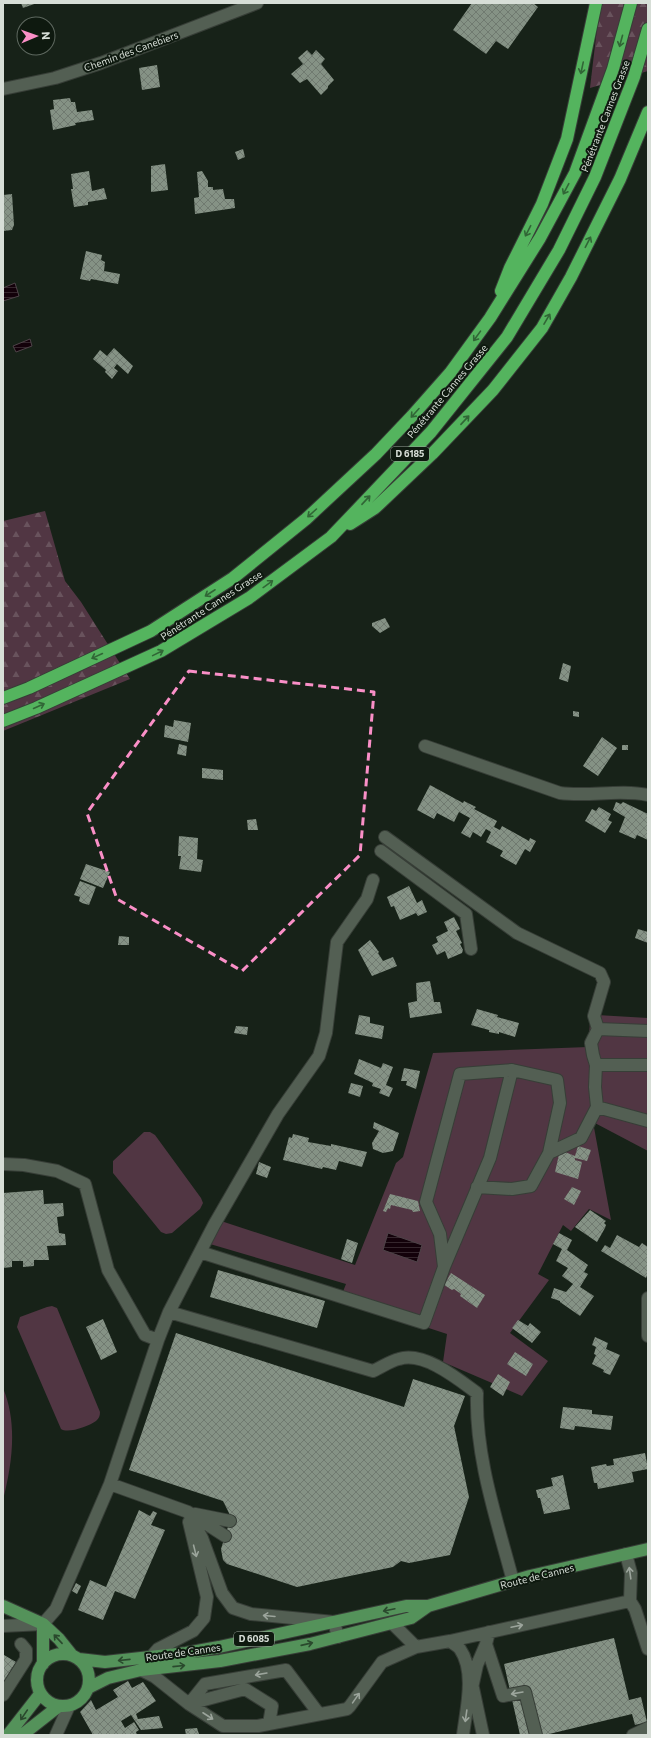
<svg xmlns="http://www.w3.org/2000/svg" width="651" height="1738" font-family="Commissioner,sans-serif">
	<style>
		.green { fill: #513643 }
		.forest { fill: url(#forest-firs) }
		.water { fill: url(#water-rules); stroke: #4e4348 }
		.building { fill: url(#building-cross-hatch) }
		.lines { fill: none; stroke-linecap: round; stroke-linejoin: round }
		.minor-casing { stroke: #373e37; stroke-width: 14 }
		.major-casing { stroke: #373e37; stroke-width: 14 }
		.highway-casing { stroke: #373e37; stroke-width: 14 }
		.minor { stroke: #535f53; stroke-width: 12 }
		.major { stroke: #54925a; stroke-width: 12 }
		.highway { stroke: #54b45e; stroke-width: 12 }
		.oneway { stroke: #316636 }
		.oneway2 { stroke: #9ca59c }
		.oneway3 { stroke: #2a492d }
		.marked { fill: none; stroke: #fa8fc7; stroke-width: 3; stroke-dasharray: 8 5; stroke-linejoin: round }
		.labels { text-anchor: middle; stroke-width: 4; stroke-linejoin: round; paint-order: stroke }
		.shield { fill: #0e190f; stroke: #9ba39b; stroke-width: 1 }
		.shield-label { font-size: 9px; font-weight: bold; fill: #d7ded7 }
		.street-label { font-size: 10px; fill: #d7ded7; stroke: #0e190f }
	</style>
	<defs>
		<pattern id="forest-firs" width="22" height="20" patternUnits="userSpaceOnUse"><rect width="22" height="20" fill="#513643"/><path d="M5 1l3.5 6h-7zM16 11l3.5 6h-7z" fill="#69535d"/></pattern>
		<pattern id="water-rules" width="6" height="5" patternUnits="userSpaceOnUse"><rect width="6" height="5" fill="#13010a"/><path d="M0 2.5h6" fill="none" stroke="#35262d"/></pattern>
		<pattern id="building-cross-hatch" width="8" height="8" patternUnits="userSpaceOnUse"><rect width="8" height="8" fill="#859285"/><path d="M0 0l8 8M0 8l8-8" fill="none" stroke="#707a70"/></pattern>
	</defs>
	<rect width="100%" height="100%" fill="#172218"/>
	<path class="green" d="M597 1015 648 1018V1151L593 1122 611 1220 589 1209 571 1231 563 1225 538 1274 549 1280 510 1333 548 1361 522 1396 443 1362 447 1334 340 1299 346 1284 210 1244 221 1221 355 1265 396 1163 403 1157 433 1053 588 1047 590 1022Z
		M144 1132H150L155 1135 201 1198 203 1203 200 1209 172 1233 166 1234 161 1232 113 1173V1161Z
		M52 1306 57 1308 100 1412C100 1416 99 1418 96 1421 89 1426 68 1434 61 1429L17 1327 20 1317 47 1307Z
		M3 1388C18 1424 12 1464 3 1500Z"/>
	<path class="forest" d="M600 3H648V71L590 88Z
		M45 511 65 581 81 602 130 679 3 731V521Z"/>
	<path class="water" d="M15 283 19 296 3 301V288Z
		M30 339 32 346 16 352 13 346Z
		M388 1233 422 1245 417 1262 383 1250Z"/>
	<path class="building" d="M21 3H37L23 8Z
		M472 3H533L538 7 508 49 496 41 486 54 453 30Z
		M307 50 312 55 316 50 325 59 321 64 334 80 328 86V88L321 95 307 79 300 83 291 74 303 64 298 58Z
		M157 65 160 87 142 90 139 68Z
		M70 98 71 102H75L77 112 92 110 94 120 75 123 76 125 53 130 50 110 54 109 53 100Z
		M243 149 245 157 238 160 235 152Z
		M165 164 168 190 151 192V166Z
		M89 171 92 191 104 188 107 199 88 202V205L74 207 71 189H73L71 174Z
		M202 171 208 181V187H213V190L223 189 225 199H234L235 208 195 214 194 198 199 197 197 172Z
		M12 194 14 225 12 230 3 231V195Z
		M86 251 102 255 101 260 105 262 104 271 120 274 118 284 91 279 90 281 80 279Z
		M114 348 133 366 128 374 117 364 114 368 118 371 112 379 105 372 106 370 93 359 100 350 107 356Z
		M385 618 390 627 380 633 372 626V623Z
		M563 663 571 666 568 682 559 679Z
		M573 711 579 712V717L573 716Z
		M174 720 191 723 188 742 164 737 165 725 173 727Z
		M602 737 617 748 598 776 583 766Z
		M179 744 187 746 186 756 177 754Z
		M622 745H628V750H622Z
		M202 768 223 770V780L202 778Z
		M430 785 463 803 464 801 476 807 474 809 497 821 494 827 500 830 502 826 529 841 530 838 536 841 530 852 525 849 516 865 500 856 503 851 486 842 491 832 486 829 481 837 473 832 470 838 461 833 470 818 459 812 454 822 437 813 434 819 417 810Z
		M616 802 621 804 623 802 648 814V840L637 835 635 839 619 832 625 817 613 810Z
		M599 807 611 814 608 820 612 822 605 833 585 821 592 809 596 811Z
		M256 819 258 830H248L247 820Z
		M179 836 198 838 197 859 203 860 201 872 179 869 181 856H178Z
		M86 864 110 872 103 888 80 879Z
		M80 881 96 887 89 905 82 903 79 901 80 897 74 895Z
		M409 886 417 903 422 900 427 912 418 916 416 913 400 920 394 906 391 907 387 897Z
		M454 917 460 929 456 931 462 943 460 944 463 950 462 953 448 959 445 951 437 955 432 945 438 942 436 937 448 931 444 922Z
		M638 929 648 932V943L635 938Z
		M119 936 129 937V945H118Z
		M370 940 379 952 378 953 383 961 393 957 397 966 372 976 358 950Z
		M430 981 434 1002H440L442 1013 410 1018 408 1003 417 1001 416 983Z
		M477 1009 498 1015 497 1017 519 1023 515 1037 499 1032V1034L489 1032V1030L471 1025Z
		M359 1015 370 1017V1023L384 1026 382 1039 355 1034Z
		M236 1026 248 1027 247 1035 234 1033Z
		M359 1059 381 1068 383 1063 393 1067 386 1085 393 1088 389 1097 379 1093 381 1089 372 1086 373 1083 354 1074Z
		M404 1068 420 1071 416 1089 406 1085 407 1081H401Z
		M351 1083 363 1086 360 1097 348 1093Z
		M374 1122 399 1133 393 1151 383 1153 373 1149 372 1143 379 1131 373 1128Z
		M293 1134 309 1138 308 1142 331 1146V1144L367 1152 362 1167 339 1161 336 1170 323 1167 322 1169 283 1160 289 1137 292 1138Z
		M578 1146 591 1150 587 1161 575 1158V1160L582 1162 578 1179 555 1172 560 1150 575 1156Z
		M259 1162 271 1167 267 1178 256 1174Z
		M572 1187 581 1191 574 1205 564 1199Z
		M43 1190 44 1204 63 1203 64 1216 57 1217 59 1233 65 1234 66 1245 47 1246 49 1260H34V1266L23 1267V1261H12V1267L3 1268V1193Z
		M390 1194 418 1201 420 1211 413 1212 412 1210 391 1205 390 1209 388 1208 386 1212 383 1211Z
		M590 1210 606 1221 604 1223 606 1225 605 1228 597 1242 575 1227Z
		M559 1233 572 1240 567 1250 588 1265 584 1272 588 1274 580 1287 594 1296 580 1316 560 1302V1301L551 1298 554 1288 566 1292 573 1284 562 1276 568 1268 556 1261 562 1249 553 1244Z
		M617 1235 639 1247 642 1243 648 1247V1273L646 1278 601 1251 605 1245 610 1248Z
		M347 1239 358 1243 352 1263 341 1259Z
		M218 1270 325 1301 317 1328 210 1297Z
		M451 1273 485 1295 477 1308 460 1296 461 1294 454 1289 452 1290 444 1285Z
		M103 1319 117 1352 101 1360 86 1327Z
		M518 1320 528 1326 530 1323 541 1332 532 1343 512 1328Z
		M176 1333 404 1407 413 1379 465 1396 454 1426 469 1497 450 1555 409 1563 401 1561 393 1567 297 1587 227 1564 223 1560 221 1549 231 1517 223 1501 129 1470Z
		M595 1337 608 1343 606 1349 620 1355 610 1375 603 1372 604 1370 592 1364 596 1355 594 1354 596 1347 592 1345Z
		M515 1352 533 1364 526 1376 507 1364Z
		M498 1374 510 1382 503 1396 490 1387Z
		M563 1407 592 1410V1414L613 1416 611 1430 575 1426 574 1430 560 1428Z
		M645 1453 648 1469 632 1472 634 1482 598 1489 597 1483H594L591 1467 606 1464 607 1466 614 1465 613 1459Z
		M563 1475 570 1509 544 1514 540 1498H538L536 1490 553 1486 551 1478Z
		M139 1510 150 1516 153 1511 157 1513 151 1525 165 1530 135 1599 115 1591 103 1620 78 1610 90 1580 106 1587Z
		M76 1583 81 1586 77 1594 72 1591Z
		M614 1638 629 1700 641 1697 647 1722 635 1725 632 1714 545 1735H520L504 1664Z
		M4 1655 16 1662 3 1683V1657Z
		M128 1681 132 1688 143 1682 156 1701 136 1714 138 1719 159 1716 163 1728 141 1730 131 1715 121 1721 125 1728 134 1722 139 1730 136 1732 137 1735H93L80 1712 91 1700 96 1710 118 1697 113 1690Z
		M197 1728 199 1734 186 1735 185 1729Z"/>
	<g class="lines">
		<g class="minor-casing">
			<path id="minor" d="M3 89 55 78 101 63 257 3
				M425 746 560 793C589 797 619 789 648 795
				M385 837 517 933 600 973 604 982 594 1016 598 1029
				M381 851 466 914 471 949
				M648 1031 598 1029 591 1043 593 1055 596 1065 595 1087 597 1107 648 1121
				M596 1065H648
				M512 1070 490 1158 444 1267 440 1234 426 1202 460 1074Z
				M549 1153 581 1138 597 1107
				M3 1164 24 1165 57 1171 85 1184 108 1270 145 1335 158 1340
				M477 1187 512 1189 531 1186 549 1153 560 1103 557 1080 512 1070
				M200 1252 424 1323 444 1267
				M648 1298V1336
				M169 1312 373 1371C382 1367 390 1361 399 1359 424 1351 458 1379 477 1393 475 1457 497 1520 513 1581
				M110 1484 188 1512 225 1536
				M188 1512 202 1538 222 1593 233 1608 251 1614 334 1622 338 1637
				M195 1514 230 1521
				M630 1601 635 1609 648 1649
				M392 1623 416 1647 450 1641 630 1601 631 1573 626 1554
				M3 1626 43 1624 56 1609 110 1484 158 1340 169 1312 214 1225 278 1114 319 1056 326 1033 337 942 367 899 373 880
				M489 1632 486 1644 503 1696 525 1692 536 1735
				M450 1641C453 1644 458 1646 460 1649 476 1672 466 1710 463 1735
				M151 1657 158 1649 193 1631 204 1618 207 1597 189 1522
				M141 1670 155 1677 189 1704 223 1726H258L347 1709 350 1706 382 1662 416 1647
				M472 1688 477 1665 486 1644
				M473 1688 483 1735
				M3 1695 26 1659V1650L21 1644
				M189 1704 205 1684 286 1670 319 1714
				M189 1704 245 1689 272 1706 269 1724
				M56 1735 69 1706
				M633 1735 648 1728"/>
		</g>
		<g class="major-casing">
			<path id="major" d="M3 1606 43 1624 59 1639 71 1654
				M37 1680a26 26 0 1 1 52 0a26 26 0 1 1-52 0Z
				M79 1659 105 1662 186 1653 219 1647 406 1606H428L530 1576 648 1549
				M43 1664V1624
				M88 1688 108 1678 141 1670 220 1661 310 1644 411 1618 428 1606
				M8 1735 40 1694
				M22 1735 59 1706"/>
		</g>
		<g class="highway-casing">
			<path id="highway" d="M501 291 510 268 542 204 567 139 596 3
				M350 524 375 508 432 454 493 390 542 328 571 277 620 179 648 112
				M3 698 29 688 151 631 233 578 306 519 376 454 412 416 450 373 490 318 540 238 575 173 613 69 631 3
				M3 721 36 708 161 651 249 598 331 537 431 432 507 337 559 250 595 177 634 77 648 29"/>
		</g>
		<use href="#minor" class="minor"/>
		<use href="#major" class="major"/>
		<use href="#highway" class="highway"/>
	</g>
	<defs><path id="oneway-shaft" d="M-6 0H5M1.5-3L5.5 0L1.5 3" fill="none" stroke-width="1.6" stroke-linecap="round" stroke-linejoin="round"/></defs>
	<g class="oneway">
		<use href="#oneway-shaft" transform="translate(621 41) rotate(105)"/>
		<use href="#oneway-shaft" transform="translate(582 68) rotate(102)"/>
		<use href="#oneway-shaft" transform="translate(566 189) rotate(118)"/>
		<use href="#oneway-shaft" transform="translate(528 231) rotate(117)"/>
		<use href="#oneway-shaft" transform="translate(588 242) rotate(-63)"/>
		<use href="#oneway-shaft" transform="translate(547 319) rotate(-60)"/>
		<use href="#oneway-shaft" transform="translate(477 336) rotate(126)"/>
		<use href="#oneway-shaft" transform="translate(415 413) rotate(132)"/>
		<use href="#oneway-shaft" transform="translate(465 420) rotate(-47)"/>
		<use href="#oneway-shaft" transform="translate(366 500) rotate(-47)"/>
		<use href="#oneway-shaft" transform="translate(312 513) rotate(138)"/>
		<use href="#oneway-shaft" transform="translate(268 584) rotate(-36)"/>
		<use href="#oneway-shaft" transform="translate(210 593) rotate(147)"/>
		<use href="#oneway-shaft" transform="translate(158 653) rotate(-26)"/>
		<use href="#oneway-shaft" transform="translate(97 656) rotate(155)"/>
		<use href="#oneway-shaft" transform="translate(39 706) rotate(-24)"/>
	</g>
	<g class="oneway2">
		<use href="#oneway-shaft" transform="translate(195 1551) rotate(76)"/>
		<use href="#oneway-shaft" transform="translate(630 1573) rotate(-98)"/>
		<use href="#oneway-shaft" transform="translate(269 1616) rotate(-175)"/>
		<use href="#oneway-shaft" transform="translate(517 1626) rotate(-12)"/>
		<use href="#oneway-shaft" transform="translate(261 1674) rotate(170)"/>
		<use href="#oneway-shaft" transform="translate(517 1693) rotate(170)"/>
		<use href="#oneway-shaft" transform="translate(356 1698) rotate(-55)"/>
		<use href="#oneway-shaft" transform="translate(208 1716) rotate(33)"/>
		<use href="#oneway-shaft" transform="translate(466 1716) rotate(98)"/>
	</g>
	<g class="oneway3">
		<use href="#oneway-shaft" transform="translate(389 1610) rotate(168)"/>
		<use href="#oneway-shaft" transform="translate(58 1639) rotate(-133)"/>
		<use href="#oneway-shaft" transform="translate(307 1644) rotate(-13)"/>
		<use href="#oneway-shaft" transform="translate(124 1660) rotate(174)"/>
		<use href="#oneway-shaft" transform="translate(179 1666) rotate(-6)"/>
		<use href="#oneway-shaft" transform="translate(24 1715) rotate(124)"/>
	</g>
	<path class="marked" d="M189 671 374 692 360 855 242 971 117 899 87 813Z"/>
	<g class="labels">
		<g class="shield">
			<rect x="391" y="447" width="38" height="14" rx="3"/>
			<rect x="234" y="1632" width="40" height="14" rx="3"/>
		</g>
		<g class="shield-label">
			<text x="410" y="457">D 6185</text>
			<text x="254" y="1642">D 6085</text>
		</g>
		<g class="street-label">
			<text transform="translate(131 51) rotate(-20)" y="4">Chemin des Canebiers</text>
			<text transform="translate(605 116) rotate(-69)" y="4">Pénétrante Cannes Grasse</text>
			<text transform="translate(447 391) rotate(-50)" y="4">Pénétrante Cannes Grasse</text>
			<text transform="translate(211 605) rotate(-33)" y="4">Pénétrante Cannes Grasse</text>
			<text transform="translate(537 1576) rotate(-14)" y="4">Route de Cannes</text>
			<text transform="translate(183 1652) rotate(-8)" y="4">Route de Cannes</text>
		</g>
	</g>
	<rect width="651" height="1738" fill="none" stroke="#d7ded7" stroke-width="8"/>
	<g transform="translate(36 36) rotate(88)"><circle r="19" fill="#0e190f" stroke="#5e685f"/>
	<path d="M0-3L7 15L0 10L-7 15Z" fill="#fa8fc7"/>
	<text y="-6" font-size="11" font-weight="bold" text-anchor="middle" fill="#d7ded7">N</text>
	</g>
</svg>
